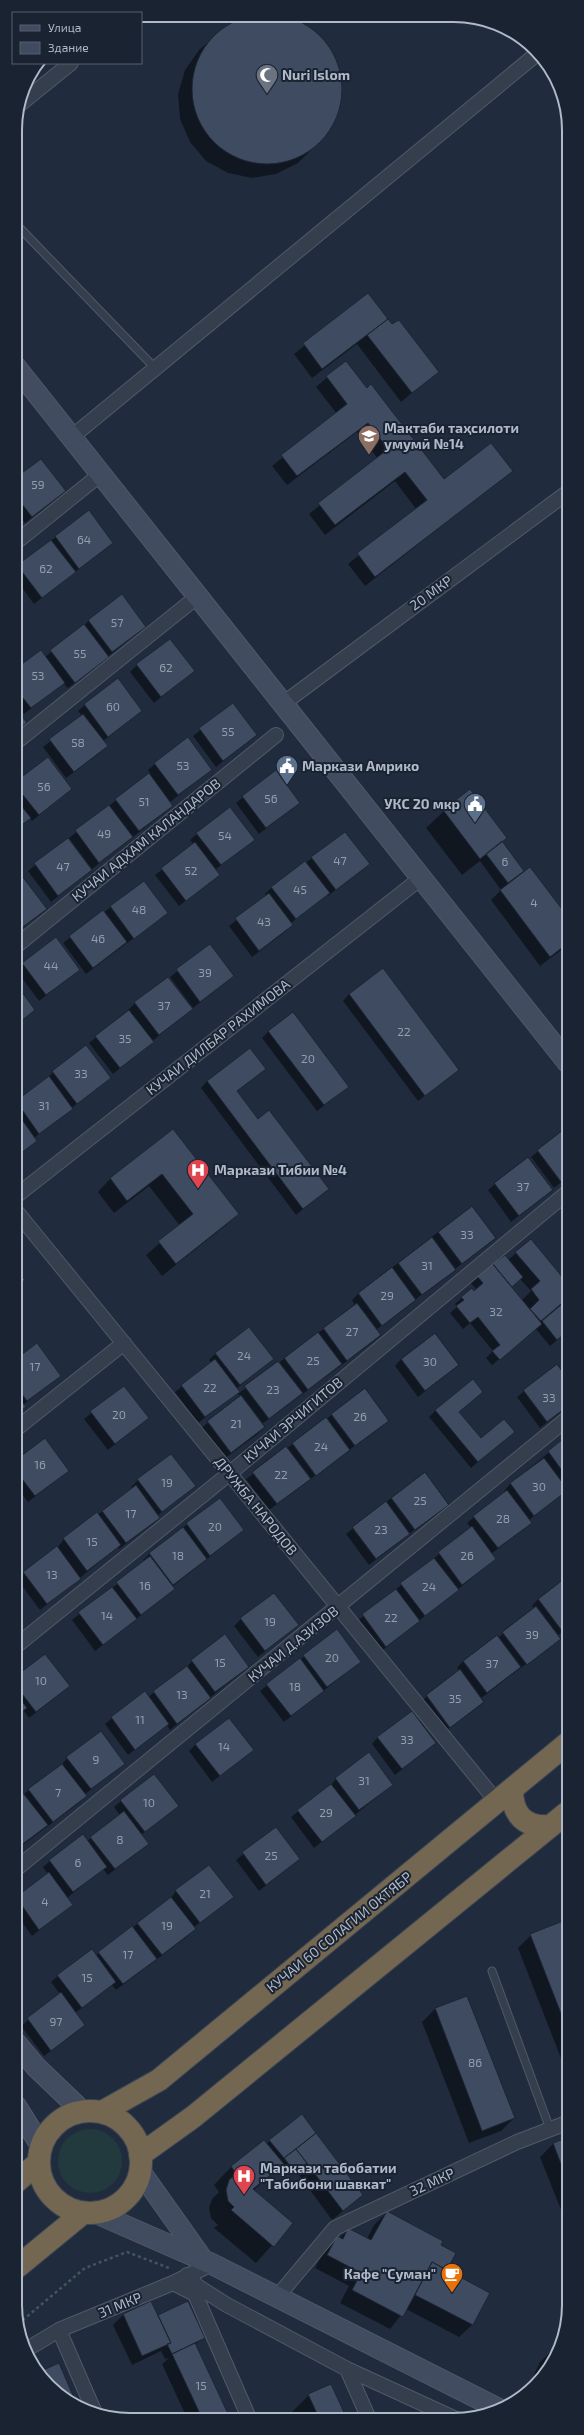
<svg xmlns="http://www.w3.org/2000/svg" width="584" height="2435" font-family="'Exo 2',sans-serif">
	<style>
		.green { fill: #223a3e }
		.shadow { fill: #0007; fill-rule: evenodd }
		.building { fill: #3f4b60; stroke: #1c2534 }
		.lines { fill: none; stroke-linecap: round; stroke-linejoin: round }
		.lane-casing { stroke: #505968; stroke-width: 9 }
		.street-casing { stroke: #505968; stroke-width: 16 }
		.secondary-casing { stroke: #505968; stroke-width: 22 }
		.highway-casing { stroke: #3d4655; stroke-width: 24 }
		.path { stroke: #40575b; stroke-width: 2.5; stroke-dasharray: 3 3; stroke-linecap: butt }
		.lane { stroke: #343e4d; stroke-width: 7 }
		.street { stroke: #343e4d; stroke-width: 14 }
		.secondary { stroke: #424c60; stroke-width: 20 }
		.highway { stroke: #746751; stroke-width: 22 }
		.labels { text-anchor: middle; stroke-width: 4; stroke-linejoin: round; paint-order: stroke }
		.number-label { font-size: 12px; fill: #949eaf }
		.poi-label { font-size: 14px; font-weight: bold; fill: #b0b9c9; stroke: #1a2332; text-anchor: start }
		.street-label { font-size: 14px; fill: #b0b9c9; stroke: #1a2332 }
		.rim { fill: none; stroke: #b0b9c9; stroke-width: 2 }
	</style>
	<rect width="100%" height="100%" fill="#202c3d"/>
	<path class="green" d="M58 2161a32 32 0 1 1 64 0a32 32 0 1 1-64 0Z"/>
	<path class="shadow" d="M251 16H285L304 23 323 39 336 60 342 84 339 109 329 131 312 149 298 163 276 174 252 178 228 173 206 161 190 142 180 119 178 94 185 70 199 50 232 22Z
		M368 294 392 326 437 372 401 402 357 344 312 378 294 354Z
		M345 362 444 480 512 471 365 586 348 564 416 509 395 481 325 535 309 514 378 459 357 432 287 485 272 466 337 414 316 387Z
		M15 479 64 491 25 523 15 510Z
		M56 537 112 543 34 604 15 578V568Z
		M89 621 145 627 68 688 63 683 24 714 15 703V670L45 657Z
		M137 665 193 671 154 703 130 672Z
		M233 704 256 735 216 767 193 736Z
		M85 705 141 711 103 741 106 746 100 753 66 778 43 747 82 716 78 711Z
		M155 764 211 770 170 802 172 806 165 812 92 869 69 838 150 773 148 770Z
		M275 772 299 803 259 834 236 803Z
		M15 783 71 789 32 821 30 818 15 831Z
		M444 811 502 842 524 872 530 868 568 919V945L540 966 491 900 501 890 480 861 462 875 426 828Z
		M197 834 253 840 215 870 218 875 212 881 179 906 155 875 194 845 190 840Z
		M67 839 91 870 51 902 28 871Z
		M312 858 368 864 328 896 327 894 291 923 292 925 285 932 252 957 229 926 266 896 265 894 272 887Z
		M22 878 45 909 16 933V883Z
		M144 882 167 913 86 974 63 943Z
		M56 939 79 970 39 1001 16 970Z
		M210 945 233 976 193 1008 170 977Z
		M16 985 34 1010 16 1025Z
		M349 994 458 1070 418 1101 343 1001Z
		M135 1003 191 1009 113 1074 89 1043 129 1011 128 1010Z
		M269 1031 348 1087 317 1111 262 1038Z
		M265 1069 236 1092 258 1120 327 1189 296 1215 201 1088 207 1081Z
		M53 1072 109 1078 34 1138 36 1141 16 1158V1102L47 1079Z
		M568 1127V1177L554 1188 531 1157Z
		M173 1130 238 1214 225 1226 162 1276 146 1255 180 1226 149 1186 114 1213 98 1192 110 1179Z
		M495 1184 551 1190 511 1222 488 1190Z
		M438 1232 495 1238 376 1330 380 1335 373 1342 262 1424 264 1427 258 1434 224 1459 201 1428 241 1397 237 1393 198 1423 175 1392 212 1363 209 1360 216 1353 272 1359 236 1389 239 1393 355 1305 352 1300 358 1294Z
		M568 1235V1248L563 1241Z
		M531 1240 568 1286V1298L565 1301 568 1300V1331L550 1346 536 1329 492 1365 486 1358 493 1351 470 1323 463 1329 450 1313 457 1307 455 1304 472 1289 474 1292 477 1290 470 1282 477 1275 494 1265 508 1260ZM520 1279 531 1291 521 1301 510 1288Z
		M16 1269 24 1280 16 1288Z
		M37 1344 60 1375 23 1405 24 1407 16 1415V1360Z
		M568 1356V1365L564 1360Z
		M401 1359 458 1365 418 1397 395 1366Z
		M557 1365 568 1381V1406L540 1428 517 1397Z
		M124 1387 147 1418 108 1450 84 1419Z
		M365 1390 388 1421 269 1510 246 1479Z
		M436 1410 458 1412 481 1439 513 1432 471 1468 429 1417Z
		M568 1437 567 1490 529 1520 530 1523 524 1529 491 1554 495 1559 488 1565 379 1653 356 1622 471 1528 467 1523 474 1517 506 1493 504 1491 510 1484Z
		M45 1439 68 1471 28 1502 16 1486V1461Z
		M138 1480 194 1486 157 1516 159 1518 152 1524 119 1549 118 1547 40 1610 17 1579 58 1547 64 1539 133 1489 131 1487Z
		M391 1498 448 1504 369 1565 346 1534Z
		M220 1499 243 1530 172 1587 173 1589 167 1595 95 1651 72 1620 145 1562 143 1560 150 1553Z
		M569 1576V1627L557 1636 559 1639 480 1699 483 1702 476 1708 443 1733 420 1702 459 1671 457 1668 463 1661 496 1636 498 1638 534 1609 532 1606 538 1599Z
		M241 1619 298 1625 258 1657 234 1626Z
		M337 1631 360 1662 284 1722 260 1691Z
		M45 1655 62 1692 29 1718 23 1710 16 1717V1677Z
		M192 1661 248 1667 170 1730 167 1725 128 1755 105 1724 112 1718 148 1697 186 1668Z
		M378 1737 435 1743 395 1775 372 1744Z
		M196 1744 252 1750 212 1782 189 1751Z
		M67 1758 124 1764 84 1795 79 1803 16 1850V1800L61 1766Z
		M336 1779 392 1785 314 1848 291 1817 330 1786Z
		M121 1801 177 1806 141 1835 147 1844 141 1850 108 1875 103 1869 67 1898 72 1904 32 1936 16 1914V1898L48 1874 43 1867 50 1861 87 1841 120 1815 114 1807Z
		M276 1828 299 1859 259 1891 236 1860Z
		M176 1891 232 1897 193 1928 188 1936 116 1990 112 1985 75 2013 84 2025 44 2056 21 2026 60 1994 51 1982 58 1976 95 1956 170 1899Z
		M531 1935 569 1938V2064L564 2066 518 1948Z
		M467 1997 514 2118 501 2131 469 2143 422 2022 435 2009Z
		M315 2133 362 2195 332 2220 296 2171 291 2175 283 2164 253 2191 292 2223 256 2263 214 2228 218 2225 211 2218 209 2208 212 2199 219 2192 214 2185 231 2167 264 2142 266 2144 270 2141Z
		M569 2138V2230L540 2157 553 2144Z
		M387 2212 455 2253 446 2270 488 2293 472 2325 459 2337 406 2309 390 2329 340 2303 349 2286 315 2268 325 2250 338 2238H339L349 2229 367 2239 374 2225Z
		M151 2302 157 2316 187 2303 203 2338 195 2345 229 2418H187L162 2364 169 2358 165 2359 161 2351 132 2365 113 2325 123 2315Z
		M558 2345 561 2346 560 2349 540 2381 524 2395 540 2362Z
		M58 2365 77 2406 44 2381 40 2373Z
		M309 2395 346 2419 294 2418 292 2412Z"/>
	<path class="building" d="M192 89a75 75 0 1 1 150 0a75 75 0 1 1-150 0Z
		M368 293 388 319 322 369 303 343Z
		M388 319 392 324 399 320 439 372 412 393 367 335Z
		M346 361 367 388 371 384 444 479 491 443 513 471 375 577 357 553 427 500 405 472 335 525 318 503 388 449 368 423 297 476 281 455 347 404 326 376Z
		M41 459 66 491 32 517 15 495V478Z
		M89 510 113 543 79 569 55 536Z
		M51 540 76 572 42 598 17 565Z
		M122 594 146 627 112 652 88 620Z
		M84 624 109 657 75 683 50 650Z
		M170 639 195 671 161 697 136 664Z
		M41 650 65 683 31 708 15 688V669Z
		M118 678 142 711 108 737 84 704Z
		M233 703 257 735 223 761 199 728Z
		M15 707 27 723 15 731Z
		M83 714 108 746 74 772 49 739Z
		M188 737 212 770 178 795 154 763Z
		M48 757 72 789 39 815 15 785V782Z
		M276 770 300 803 266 828 242 796Z
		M149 773 173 806 139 831 115 799Z
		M470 789 507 838 480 859 443 810Z
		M15 798 31 818 15 830Z
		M109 805 133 837 99 863 75 830Z
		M230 807 255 840 221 865 196 833Z
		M345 832 370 864 336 890 311 857Z
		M68 838 92 870 58 896 34 863Z
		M502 841 524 871 508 883 486 854Z
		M195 842 220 875 186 901 161 868Z
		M305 861 330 893 296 919 271 887Z
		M530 867 568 917V943L550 957 500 890Z
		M22 876 47 909 16 932V881Z
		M144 881 168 913 134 939 110 906Z
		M269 893 293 925 259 951 235 918Z
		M103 910 127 942 93 968 69 936Z
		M56 937 80 970 46 995 22 963Z
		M210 944 234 976 200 1002 176 969Z
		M383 968 459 1070 425 1096 349 994Z
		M168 977 193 1009 159 1035 134 1002Z
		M16 984 35 1010 16 1025Z
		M129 1010 154 1042 120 1068 95 1036Z
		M293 1012 349 1087 324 1105 268 1031Z
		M86 1045 111 1078 77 1104 52 1071Z
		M250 1048 266 1069 237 1091 258 1119 269 1110 329 1189 303 1209 207 1081Z
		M49 1076 73 1109 39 1134 16 1101Z
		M16 1111 37 1141 16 1157Z
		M568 1126V1177L561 1182 537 1150Z
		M568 1126V1177L561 1182 537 1150Z
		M173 1129 239 1214 176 1264 158 1241 193 1214 162 1174 127 1201 110 1178Z
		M528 1157 553 1190 519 1216 494 1183Z
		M528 1157 553 1190 519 1216 494 1183Z
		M472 1206 496 1238 462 1264 438 1232Z
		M472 1206 496 1238 462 1264 438 1232Z
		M432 1237 456 1270 422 1295 398 1263Z
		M432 1237 456 1270 422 1295 398 1263Z
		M531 1239 568 1284V1298L541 1321 530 1309 539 1300 531 1289 540 1281 515 1252Z
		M505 1255 523 1277 512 1287 493 1264Z
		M491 1262 542 1324 500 1360 492 1351 500 1345 478 1317 470 1323 456 1306 464 1300 461 1297 472 1288 474 1291 483 1283 476 1275Z
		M392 1267 416 1300 382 1326 358 1293Z
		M392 1267 416 1300 382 1326 358 1293Z
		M16 1268 25 1280 16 1287Z
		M568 1299V1331L557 1340 542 1321Z
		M357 1303 381 1335 347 1361 323 1328Z
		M357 1303 381 1335 347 1361 323 1328Z
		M249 1327 274 1359 240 1385 215 1353Z
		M318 1332 342 1364 308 1390 284 1358Z
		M318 1332 342 1364 308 1390 284 1358Z
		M435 1333 459 1365 425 1391 401 1359Z
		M435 1333 459 1365 425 1391 401 1359Z
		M37 1343 61 1376 27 1401 16 1386V1359Z
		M215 1359 240 1392 205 1417 181 1385Z
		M278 1361 303 1393 269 1419 244 1386Z
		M278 1361 303 1393 269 1419 244 1386Z
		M557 1364 568 1379V1406L547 1422 523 1390Z
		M557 1364 568 1379V1406L547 1422 523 1390Z
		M473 1379 483 1392 459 1412 481 1438 504 1419 515 1432 478 1462 435 1410Z
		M124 1386 149 1418 115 1444 90 1411Z
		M365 1388 389 1421 355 1446 331 1414Z
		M365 1388 389 1421 355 1446 331 1414Z
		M16 1394 26 1407 16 1414Z
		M241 1395 265 1427 231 1453 207 1421Z
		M241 1395 265 1427 231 1453 207 1421Z
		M326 1417 350 1450 316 1476 292 1443Z
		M326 1417 350 1450 316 1476 292 1443Z
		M568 1435V1479L548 1451Z
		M45 1438 69 1471 35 1496 16 1471V1460Z
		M286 1446 311 1479 277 1504 252 1472Z
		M286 1446 311 1479 277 1504 252 1472Z
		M171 1454 196 1486 162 1512 137 1479Z
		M544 1458 568 1490 534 1516 510 1483Z
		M425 1472 449 1505 415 1530 391 1498Z
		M425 1472 449 1505 415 1530 391 1498Z
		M136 1485 160 1518 126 1543 102 1511Z
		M507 1490 532 1523 498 1548 473 1516Z
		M220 1498 244 1530 210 1556 186 1523Z
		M386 1501 410 1534 376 1559 352 1527Z
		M386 1501 410 1534 376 1559 352 1527Z
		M97 1512 121 1545 87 1571 63 1538Z
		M472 1526 496 1559 462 1585 438 1552Z
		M183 1527 207 1559 173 1585 149 1553Z
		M57 1546 81 1579 47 1604 23 1572Z
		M150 1556 175 1589 141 1615 116 1582Z
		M434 1558 459 1590 425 1616 400 1583Z
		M569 1575V1626L562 1631 538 1599Z
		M569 1575V1626L562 1631 538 1599Z
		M112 1587 137 1619 103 1645 78 1612Z
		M396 1589 420 1621 386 1647 362 1614Z
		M274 1593 299 1625 265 1651 240 1618Z
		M536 1606 561 1639 527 1665 502 1632Z
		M536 1606 561 1639 527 1665 502 1632Z
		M337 1629 361 1662 327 1687 303 1655Z
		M225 1634 249 1667 215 1692 191 1660Z
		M497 1635 521 1667 487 1693 463 1661Z
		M497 1635 521 1667 487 1693 463 1661Z
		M45 1654 70 1686 36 1712 16 1686V1676Z
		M300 1658 324 1691 291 1716 266 1684Z
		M187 1666 211 1698 177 1724 153 1691Z
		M460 1669 484 1702 450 1728 426 1695Z
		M460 1669 484 1702 450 1728 426 1695Z
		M145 1691 169 1724 135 1750 111 1717Z
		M16 1693 27 1708 16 1716Z
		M412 1711 436 1743 402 1769 377 1737Z
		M229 1718 254 1750 220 1776 195 1744Z
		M101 1731 125 1764 91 1789 66 1757Z
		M369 1752 393 1785 359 1810 335 1778Z
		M62 1764 87 1796 53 1822 28 1789Z
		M154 1774 179 1806 145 1832 120 1800Z
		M331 1784 356 1816 322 1842 297 1810Z
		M23 1793 48 1825 16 1849V1799Z
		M124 1811 149 1844 115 1869 90 1837Z
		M276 1827 300 1859 266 1885 242 1852Z
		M83 1834 107 1867 73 1892 49 1860Z
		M209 1865 234 1897 200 1923 175 1890Z
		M49 1872 73 1905 39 1930 16 1897Z
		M171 1897 196 1929 162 1955 137 1923Z
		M563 1921 569 1935V2034L530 1934Z
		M132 1926 157 1959 123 1984 98 1952Z
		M92 1949 116 1982 82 2008 57 1975Z
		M61 1992 85 2025 51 2051 27 2018Z
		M467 1996 515 2118 482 2131 435 2008Z
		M302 2114 316 2133 284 2158 269 2140Z
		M316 2133 363 2195 343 2211 296 2149Z
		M569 2137V2185L553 2143Z
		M264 2140 284 2164 253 2189 293 2223 274 2247 231 2210 234 2207 228 2201 226 2190 229 2180 236 2174 231 2166Z
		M296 2149 307 2163 295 2172 284 2158Z
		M387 2211 443 2241 441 2245 456 2253 447 2270 432 2262 403 2317 352 2290 361 2273 327 2255 337 2236 343 2239 348 2228 371 2240Z
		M432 2262 490 2293 473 2325 415 2295Z
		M151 2301 171 2343 142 2356 123 2314Z
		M188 2301 205 2338 172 2354 167 2344 171 2343 158 2315Z
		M195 2343 230 2418H202L172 2354Z
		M558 2343 561 2345 560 2349 539 2382Z
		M59 2363 78 2407 44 2381 39 2372Z
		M331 2384 347 2419 319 2418 308 2394Z"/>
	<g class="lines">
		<g class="lane-casing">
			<path id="lane" d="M15 223 154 367
				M492 1971 550 2129"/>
		</g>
		<g class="street-casing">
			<path id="street" d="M19 105 71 63
				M73 436 538 53
				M15 543 102 473
				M284 703 568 492
				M15 743 198 596
				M16 946 276 735
				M16 1196 421 878
				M16 1211 497 1802
				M16 1429 124 1343
				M16 1646 230 1473 568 1192
				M16 1869 568 1418
				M187 2275 197 2286 227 2305 347 2369 456 2419
				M173 2283 195 2294 249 2418
				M277 2297 335 2228 517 2142 569 2122
				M59 2330 95 2413
				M29 2348 59 2330 173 2283 212 2264
				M347 2369 369 2419"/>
		</g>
		<g class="secondary-casing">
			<path id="secondary" d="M15 366 568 1063
				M16 2043 36 2067 82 2111
				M16 2106 41 2146
				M140 2171 203 2260
				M96 2213 212 2264 499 2409"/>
		</g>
		<g class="highway-casing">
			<path id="highway" d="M512 1789C512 1814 524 1828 550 1826
				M39 2162a51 51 0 1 1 102 0a51 51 0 1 1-102 0Z
				M102 2112 159 2080 569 1742
				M140 2155 193 2117 569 1811
				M16 2182 38 2163
				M16 2268 83 2213"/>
		</g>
		<path class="path" d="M18 2324 85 2268 127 2252 169 2268"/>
		<use href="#lane" class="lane"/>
		<use href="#street" class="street"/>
		<use href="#secondary" class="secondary"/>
		<use href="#highway" class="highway"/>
	</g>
	<defs>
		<g id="mosque-pin" transform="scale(1.15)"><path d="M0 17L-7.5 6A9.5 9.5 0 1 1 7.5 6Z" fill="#6b7280" stroke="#1a2332"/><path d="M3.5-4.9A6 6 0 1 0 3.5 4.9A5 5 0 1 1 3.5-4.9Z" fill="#fff"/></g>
		<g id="school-pin" transform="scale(1.15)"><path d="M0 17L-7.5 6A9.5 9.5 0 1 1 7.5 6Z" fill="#8d6e63" stroke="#1a2332"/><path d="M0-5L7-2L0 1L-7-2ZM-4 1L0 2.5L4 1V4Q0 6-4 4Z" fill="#fff"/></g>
		<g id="civic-pin" transform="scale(1.15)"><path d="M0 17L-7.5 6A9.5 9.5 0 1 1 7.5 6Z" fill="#5c6f8a" stroke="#1a2332"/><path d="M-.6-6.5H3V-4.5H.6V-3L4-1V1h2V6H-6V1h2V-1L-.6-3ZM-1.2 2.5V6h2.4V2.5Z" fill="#fff"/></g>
		<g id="hospital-pin" transform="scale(1.15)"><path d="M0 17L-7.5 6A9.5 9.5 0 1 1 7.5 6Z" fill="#e0444e" stroke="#1a2332"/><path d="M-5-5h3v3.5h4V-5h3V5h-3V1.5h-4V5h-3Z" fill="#fff"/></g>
		<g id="cafe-pin" transform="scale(1.15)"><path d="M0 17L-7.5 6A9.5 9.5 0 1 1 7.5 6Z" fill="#e8710a" stroke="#1a2332"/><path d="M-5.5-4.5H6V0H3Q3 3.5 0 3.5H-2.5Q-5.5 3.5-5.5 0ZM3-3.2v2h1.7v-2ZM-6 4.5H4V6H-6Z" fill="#fff"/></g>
	</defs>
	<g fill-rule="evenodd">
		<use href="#mosque-pin" x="267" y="75"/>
		<use href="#school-pin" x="369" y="436"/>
		<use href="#civic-pin" x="287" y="766"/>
		<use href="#civic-pin" x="475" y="804"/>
		<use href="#hospital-pin" x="198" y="1170"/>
		<use href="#hospital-pin" x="244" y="2176"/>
		<use href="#cafe-pin" x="452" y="2274"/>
	</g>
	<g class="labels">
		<g class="number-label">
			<text x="38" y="489">59</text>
			<text x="84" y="544">64</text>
			<text x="46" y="573">62</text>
			<text x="117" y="627">57</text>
			<text x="80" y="658">55</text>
			<text x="166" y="672">62</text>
			<text x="38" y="680">53</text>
			<text x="113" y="711">60</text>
			<text x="228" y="736">55</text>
			<text x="78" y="747">58</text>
			<text x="183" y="770">53</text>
			<text x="44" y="791">56</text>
			<text x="271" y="803">56</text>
			<text x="144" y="806">51</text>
			<text x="104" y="838">49</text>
			<text x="225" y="840">54</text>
			<text x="340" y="865">47</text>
			<text x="505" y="866">6</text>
			<text x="63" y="871">47</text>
			<text x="191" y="875">52</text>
			<text x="300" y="894">45</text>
			<text x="534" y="907">4</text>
			<text x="139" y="914">48</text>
			<text x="264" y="926">43</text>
			<text x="98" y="943">46</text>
			<text x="51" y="970">44</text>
			<text x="205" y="977">39</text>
			<text x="164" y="1010">37</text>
			<text x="404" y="1036">22</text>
			<text x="125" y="1043">35</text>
			<text x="308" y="1063">20</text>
			<text x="81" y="1078">33</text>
			<text x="44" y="1110">31</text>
			<text x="523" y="1191">37</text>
			<text x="467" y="1239">33</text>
			<text x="427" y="1270">31</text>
			<text x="387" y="1300">29</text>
			<text x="496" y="1316">32</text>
			<text x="352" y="1336">27</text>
			<text x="244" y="1360">24</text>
			<text x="313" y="1365">25</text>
			<text x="430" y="1366">30</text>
			<text x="35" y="1371">17</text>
			<text x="210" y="1392">22</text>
			<text x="273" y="1394">23</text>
			<text x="549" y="1402">33</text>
			<text x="119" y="1419">20</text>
			<text x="360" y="1421">26</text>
			<text x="236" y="1428">21</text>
			<text x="321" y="1451">24</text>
			<text x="40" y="1469">16</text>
			<text x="281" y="1479">22</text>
			<text x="167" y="1487">19</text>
			<text x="539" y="1491">30</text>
			<text x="420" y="1505">25</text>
			<text x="131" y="1518">17</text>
			<text x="503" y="1523">28</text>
			<text x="215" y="1531">20</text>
			<text x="381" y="1534">23</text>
			<text x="92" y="1546">15</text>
			<text x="178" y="1560">18</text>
			<text x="467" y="1560">26</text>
			<text x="52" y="1579">13</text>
			<text x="145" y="1590">16</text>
			<text x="429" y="1591">24</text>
			<text x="107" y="1620">14</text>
			<text x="391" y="1622">22</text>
			<text x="270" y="1626">19</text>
			<text x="532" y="1639">39</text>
			<text x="332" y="1662">20</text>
			<text x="220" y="1667">15</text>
			<text x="492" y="1668">37</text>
			<text x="41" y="1685">10</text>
			<text x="295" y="1691">18</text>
			<text x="182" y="1699">13</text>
			<text x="455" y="1703">35</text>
			<text x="140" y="1724">11</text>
			<text x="407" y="1744">33</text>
			<text x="224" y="1751">14</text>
			<text x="96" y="1764">9</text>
			<text x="364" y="1785">31</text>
			<text x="58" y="1797">7</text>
			<text x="149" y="1807">10</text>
			<text x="326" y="1817">29</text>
			<text x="120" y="1844">8</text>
			<text x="271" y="1860">25</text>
			<text x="78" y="1867">6</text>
			<text x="205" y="1898">21</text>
			<text x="45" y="1906">4</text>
			<text x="167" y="1930">19</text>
			<text x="128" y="1959">17</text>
			<text x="87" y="1982">15</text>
			<text x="56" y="2026">97</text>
			<text x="475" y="2067">86</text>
			<text x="201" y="2390">15</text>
		</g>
		<g class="poi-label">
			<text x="282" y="80">Nuri Islom</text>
			<text x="384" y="433">Мактаби таҳсилоти<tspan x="384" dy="16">умумӣ №14</tspan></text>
			<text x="302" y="771">Маркази Амрико</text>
			<text x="460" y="809" text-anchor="end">УКС 20 мкр</text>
			<text x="214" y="1175">Маркази Тибии №4</text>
			<text x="260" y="2173">Маркази табобатии<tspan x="260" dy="16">"Табибони шавкат"</tspan></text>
			<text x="436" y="2279" text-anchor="end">Кафе "Суман"</text>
		</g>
		<g class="street-label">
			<text transform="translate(431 593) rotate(-36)" y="5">20 МКР</text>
			<text transform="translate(146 840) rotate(-39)" y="5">КУЧАИ АДХАМ КАЛАНДАРОВ</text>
			<text transform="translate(218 1037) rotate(-38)" y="5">КУЧАИ ДИЛБАР РАХИМОВА</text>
			<text transform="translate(293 1420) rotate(-40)" y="5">КУЧАИ ЭРЧИГИТОВ</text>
			<text transform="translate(256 1506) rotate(51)" y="5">ДРУЖБА НАРОДОВ</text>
			<text transform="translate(293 1644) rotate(-39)" y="5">КУЧАИ Д.АЗИЗОВ</text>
			<text transform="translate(339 1932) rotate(-39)" y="5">КУЧАИ 60 СОЛАГИИ ОКТЯБР</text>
			<text transform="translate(432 2182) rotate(-25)" y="5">32 МКР</text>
			<text transform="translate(120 2305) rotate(-22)" y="5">31 МКР</text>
		</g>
	</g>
	<path d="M0 0H584V2435H0ZM130 22H454A108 108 0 0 1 562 130V2305A108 108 0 0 1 454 2413H130A108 108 0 0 1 22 2305V130A108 108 0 0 1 130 22Z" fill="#1a2332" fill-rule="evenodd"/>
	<path class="rim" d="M130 22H454A108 108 0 0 1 562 130V2305A108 108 0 0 1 454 2413H130A108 108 0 0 1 22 2305V130A108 108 0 0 1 130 22Z"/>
	<rect x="12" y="12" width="130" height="52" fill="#1a2332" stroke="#565f6e"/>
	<rect x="20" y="25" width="20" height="6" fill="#424c60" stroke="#565f6e"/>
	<text x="48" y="32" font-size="12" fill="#b0b9c9">Улица</text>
	<rect x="20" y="42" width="20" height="12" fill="#3f4b60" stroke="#565f6e"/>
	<text x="48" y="52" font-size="12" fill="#b0b9c9">Здание</text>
</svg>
